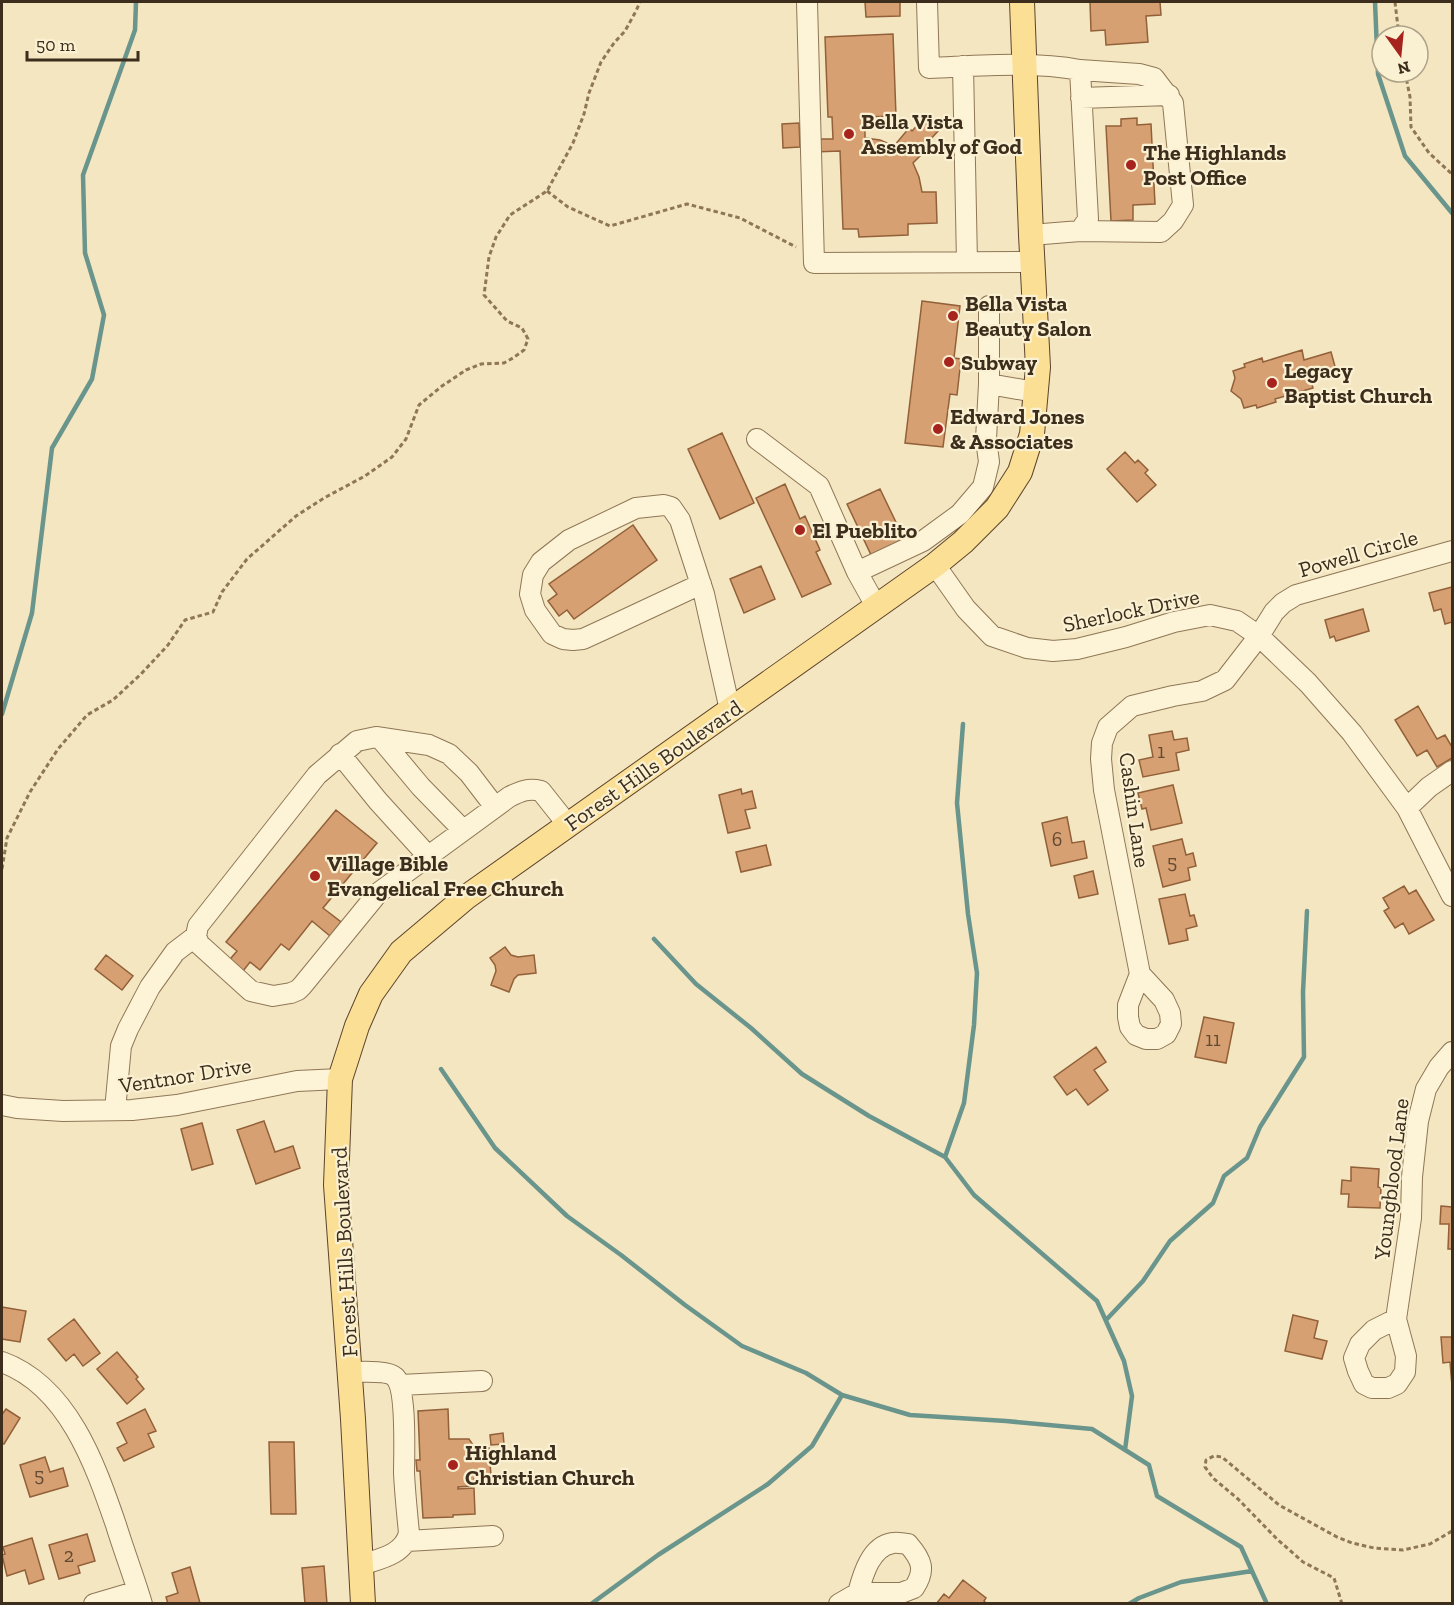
<svg xmlns="http://www.w3.org/2000/svg" width="1454" height="1605" font-family="'Zilla Slab',serif">
	<style>
		.lines { fill: none; stroke-linecap: round; stroke-linejoin: round }
		.stream { stroke: #6a958c; stroke-width: 4.5 }
		.building { fill: #d6a072; stroke: #926039; stroke-width: 1.5 }
		.minor-casing { stroke: #8f7756; stroke-width: 22 }
		.major-casing { stroke: #5d442b; stroke-width: 26 }
		.path { stroke: #8f7756; stroke-width: 3; stroke-dasharray: 4.5 3; stroke-linecap: butt }
		.minor { stroke: #fdf3d6; stroke-width: 20 }
		.major { stroke: #fbdf95; stroke-width: 24 }
		.poi-dot { fill: #a6231e; stroke: #faf0d2; stroke-width: 2 }
		.labels { text-anchor: middle; stroke-width: 4.5; stroke-linejoin: round; paint-order: stroke }
		.number-label { font-size: 20px; fill: #634a32 }
		.poi-label { font-size: 22px; font-weight: bold; fill: #3d2d1c; stroke: #faf0d2; text-anchor: start }
		.street-label { font-size: 22px; fill: #3d2d1c; stroke: #faf0d2 }
	</style>
	<rect width="100%" height="100%" fill="#f3e6c1"/>
	<g class="lines">
		<path class="stream" d="M1375 2 1378 74 1405 156 1452 213
			M2 714 32 613 52 448 92 379 104 315 85 253 83 175 135 30 136 2
			M654 939 696 984 751 1028 802 1074 869 1116 945 1157 974 1195 1097 1301 1124 1361 1132 1396 1125 1450
			M441 1069 495 1148 567 1216 621 1255 685 1305 742 1346 806 1373 842 1395 910 1415 1006 1421 1092 1429 1149 1465 1157 1496 1241 1547 1267 1604
			M945 1157 964 1103 974 1025 977 973 968 914 957 803 963 724
			M1106 1320 1143 1281 1170 1241 1213 1203 1224 1176 1247 1158 1260 1127 1304 1057 1303 992 1307 911
			M591 1604 658 1555 768 1484 812 1446 842 1395
			M1129 1604 1139 1598 1181 1582 1252 1571"/>
	</g>
	<path class="building" d="M865 2H904H900V16L866 17Z
		M1090 2H1160L1161 15 1146 16 1148 42 1106 45 1105 30 1091 31Z
		M893 34 896 116 865 117V138L880 140 894 146 909 128 912 131 926 116 940 129 926 144 929 147 913 163 919 177 922 192H936L937 223 908 224V235L859 237 858 229H843L840 151 814 152V139H833L832 117H828L825 37Z
		M1137 118V125L1151 124 1155 204 1133 205V220L1111 221 1106 126H1121V119Z
		M799 123 800 147 783 148 782 124Z
		M922 301 960 306 954 358 961 359 957 395 950 394 943 447 905 443Z
		M1302 350 1304 360 1331 352 1336 370 1310 378 1313 388 1275 399 1276 402 1257 408 1256 405 1244 408 1241 399 1231 391 1235 378 1233 371 1245 367 1244 364 1262 358 1263 362Z
		M722 433 754 503 720 519 688 449Z
		M1125 452 1135 463 1138 460 1148 470 1145 473 1156 485 1137 502 1107 469Z
		M785 484 800 519 805 516 820 550 816 552 831 584 802 597 756 498Z
		M880 489 905 541 872 557 847 504Z
		M633 525 657 560 574 619 567 610 559 616 548 601 557 594 549 584Z
		M761 566 775 599 744 613 730 579Z
		M1452 587V622L1445 624 1441 609 1434 611 1429 593Z
		M1363 609 1369 631 1336 641 1334 636 1330 638 1325 620Z
		M1418 706 1437 739 1445 735 1452 747V758L1437 767 1427 750 1417 756 1395 720Z
		M1172 731 1174 740 1187 738 1189 750 1176 753 1179 770 1143 777 1139 760 1153 757 1149 735Z
		M1173 785 1182 823 1151 830 1146 808 1142 809 1138 793Z
		M741 789 742 794 752 791 756 808 745 810 750 828 728 833 719 795Z
		M336 810 377 843 323 908 341 922 330 936 312 921 289 950 281 944 260 970 250 962 240 975 226 964 237 951 226 942Z
		M1067 817 1072 843 1084 841 1087 858 1051 866 1042 823Z
		M1182 839 1186 855 1193 853 1196 866 1188 868 1190 880 1163 887 1153 846Z
		M766 845 771 865 741 872 736 852Z
		M1093 871 1098 894 1079 898 1074 876Z
		M1404 886 1409 894 1416 890 1434 920 1409 934 1403 923 1395 928 1384 911 1389 908 1383 898Z
		M1185 894 1190 916 1194 915 1197 926 1186 929 1188 940 1169 944 1159 899Z
		M505 947 511 955 518 957 534 955 536 973 518 975 514 979 509 992 491 985 496 971 495 965 490 958Z
		M106 955 133 976 122 990 95 969Z
		M1204 1017 1234 1023 1226 1063 1195 1057Z
		M1096 1047 1106 1062 1094 1070 1108 1090 1088 1105 1076 1089 1067 1095 1054 1077Z
		M264 1121 275 1152 293 1146 300 1168 256 1184 237 1130Z
		M202 1123 213 1164 192 1170 181 1129Z
		M1351 1167 1379 1169 1378 1187 1381 1188 1380 1208 1348 1207 1349 1194H1341L1342 1180 1351 1181Z
		M1441 1206 1452 1207V1249H1448L1449 1224H1440Z
		M2 1307 26 1311 20 1342 2 1339Z
		M1293 1315 1318 1321 1314 1338 1327 1341 1322 1359 1285 1351Z
		M74 1319 100 1353 83 1366 74 1354 66 1361 48 1339Z
		M1441 1337H1452V1386L1450 1362 1443 1363Z
		M117 1352 138 1377 136 1379 144 1389 127 1404 97 1369Z
		M6 1409 20 1418 4 1444 2 1443V1412L3 1413Z
		M145 1409 156 1431 148 1434 154 1447 124 1461 117 1448 127 1443 117 1423Z
		M448 1409 449 1439H469L475 1448H489L491 1476 475 1477 471 1486 458 1487V1489L474 1488 475 1514 453 1515V1517L423 1518 420 1471H417L416 1460H420L418 1411Z
		M503 1433 504 1444 491 1445 490 1435Z
		M269 1442H294L296 1514H271Z
		M45 1457 50 1472 63 1468 68 1486 30 1497 20 1465Z
		M87 1534 95 1561 78 1566 80 1573 59 1579 49 1545Z
		M32 1538 44 1579 29 1584 25 1570 7 1576 2 1555 5 1554 3 1547Z
		M324 1566 327 1604H305L302 1568Z
		M190 1567 200 1603 168 1604 166 1597 178 1593 172 1573Z
		M963 1580 986 1598 984 1601 987 1604H936L944 1594 949 1598Z"/>
	<g class="lines">
		<g class="minor-casing">
			<path id="minor" d="M807 2 814 263 1033 262
				M927 2 929 68C979 66 1030 61 1080 70L1088 219 1080 231 1031 235
				M963 66 967 262
				M1080 70 1139 74 1154 78 1173 103 1183 205 1173 221 1161 232 1080 231
				M1081 98 1169 95
				M989 306V384L1035 392
				M757 439 819 486 857 572
				M935 565 966 609 992 636 1027 648 1053 651 1077 649 1126 637 1174 622 1210 615 1237 621 1259 636 1308 683 1352 733 1407 808 1452 896
				M701 584 607 628 583 639 573 640 563 639 552 634 535 610 530 594 533 575 541 562 569 540 636 508 664 505 671 507 680 520 704 594 730 710
				M876 606 857 572 923 541 960 514 983 487 989 462 986 439 989 384
				M380 738 421 787 463 830
				M340 754 378 801 428 856
				M495 807 469 773 449 754 429 745 376 737 357 741 317 775 198 926 196 936 199 944 251 991 273 996 291 993 298 990 302 986 378 893 509 797C521 791 528 788 541 791L568 825
				M1407 808 1429 787 1452 771
				M1140 974 1164 1000 1170 1013 1171 1024 1166 1034 1157 1039H1146L1136 1035 1130 1027 1128 1017V1005L1140 974 1104 790 1101 759 1102 743 1108 727 1132 706 1173 696 1202 691 1225 680 1259 636 1274 612 1283 603 1296 595 1452 551
				M2 1105 17 1108 63 1111 132 1110 177 1105 297 1081 340 1079
				M115 1110 121 1046 128 1029 150 987 175 952 196 936
				M1396 1319 1374 1330 1360 1344 1354 1358 1358 1371 1364 1384 1372 1388H1388L1397 1384 1405 1372 1406 1356 1396 1319 1411 1218 1412 1177 1418 1121 1426 1089 1439 1067 1452 1052
				M2 1362C68 1386 95 1464 116 1525 124 1551 134 1577 142 1604
				M349 1372C360 1372 388 1370 395 1377 407 1389 404 1455 404 1473 405 1493 407 1513 409 1533 404 1555 379 1559 361 1565
				M400 1385 482 1381
				M407 1541 493 1536
				M94 1604 138 1591
				M839 1604 858 1593H901L914 1588C926 1570 922 1560 908 1544 904 1544 898 1542 893 1543 871 1546 863 1574 858 1593"/>
		</g>
		<g class="major-casing">
			<path id="major" d="M363 1604 353 1419 336 1185 340 1079 357 1026 371 994 401 952 465 898 935 565 963 542 997 508 1020 472 1032 434 1038 367 1031 235 1022 2"/>
		</g>
		<path class="path" d="M1395 2 1399 36
			M1405 72 1410 97 1411 127 1429 153 1452 174
			M547 191 568 207 610 226 687 204 740 218 796 247
			M2 869 7 838 30 792 58 749 87 715 113 700 141 674 168 645 185 620 213 612 222 592 247 559 296 516 324 498 365 476 392 457 406 439 419 405 442 386 466 370 481 364 504 363 513 358 524 350 528 339 522 328 507 321 484 295 489 257 496 237 510 215 547 191 573 143 584 114 589 93 601 62 614 43 625 31 636 11 640 2
			M1342 1604 1334 1578 1303 1562 1277 1539 1238 1499 1213 1478 1205 1467 1206 1460 1214 1456 1222 1457 1279 1505 1337 1537 1352 1543 1374 1548 1403 1550 1430 1544 1452 1531"/>
		<use href="#minor" class="minor"/>
		<use href="#major" class="major"/>
	</g>
	<g class="poi-dot">
		<circle cx="849" cy="134" r="6"/>
		<circle cx="1131" cy="165" r="6"/>
		<circle cx="953" cy="316" r="6"/>
		<circle cx="949" cy="362" r="6"/>
		<circle cx="1272" cy="383" r="6"/>
		<circle cx="938" cy="429" r="6"/>
		<circle cx="800" cy="530" r="6"/>
		<circle cx="315" cy="876" r="6"/>
		<circle cx="453" cy="1465" r="6"/>
	</g>
	<g class="labels">
		<g class="number-label">
			<text x="1161" y="758">1</text>
			<text x="1057" y="846">6</text>
			<text x="1172" y="869">5</text>
			<text x="1213" y="1046">11</text>
			<text x="39" y="1482">5</text>
			<text x="69" y="1562">2</text>
		</g>
		<g class="poi-label">
			<text x="861" y="129">Bella Vista<tspan x="861" dy="25">Assembly of God</tspan></text>
			<text x="1143" y="160">The Highlands<tspan x="1143" dy="25">Post Office</tspan></text>
			<text x="965" y="311">Bella Vista<tspan x="965" dy="25">Beauty Salon</tspan></text>
			<text x="961" y="370">Subway</text>
			<text x="1284" y="378">Legacy<tspan x="1284" dy="25">Baptist Church</tspan></text>
			<text x="950" y="424">Edward Jones<tspan x="950" dy="25">&amp; Associates</tspan></text>
			<text x="812" y="538">El Pueblito</text>
			<text x="327" y="871">Village Bible<tspan x="327" dy="25">Evangelical Free Church</tspan></text>
			<text x="465" y="1460">Highland<tspan x="465" dy="25">Christian Church</tspan></text>
		</g>
		<g class="street-label">
			<text transform="translate(1358 553) rotate(-16)" y="8">Powell Circle</text>
			<text transform="translate(1131 610) rotate(-12)" y="8">Sherlock Drive</text>
			<text transform="translate(653 765) rotate(-35)" y="8">Forest Hills Boulevard</text>
			<text transform="translate(1135 810) rotate(82)" y="8">Cashin Lane</text>
			<text transform="translate(185 1075) rotate(-9)" y="8">Ventnor Drive</text>
			<text transform="translate(1391 1179) rotate(-83)" y="8">Youngblood Lane</text>
			<text transform="translate(344 1252) rotate(-93)" y="8">Forest Hills Boulevard</text>
		</g>
	</g>
	<rect width="1454" height="1605" fill="none" stroke="#3d2d1c" stroke-width="6"/>
	<g transform="translate(1400 54) rotate(165)"><circle r="28" fill="#faf0d2" stroke="#aea289" stroke-width="1.5"/>
	<path d="M0-4.5L10 22L0 15L-10 22Z" fill="#a6231e"/>
	<text y="-9" font-size="16" font-weight="bold" text-anchor="middle" fill="#3d2d1c">N</text>
	</g>
	<path d="M27 51v9h111v-9" fill="none" stroke="#3d2d1c" stroke-width="3"/>
	<text x="36" y="51" font-size="18" fill="#3d2d1c" stroke="#faf0d2" stroke-width="4.5" paint-order="stroke">50 m</text>
</svg>
